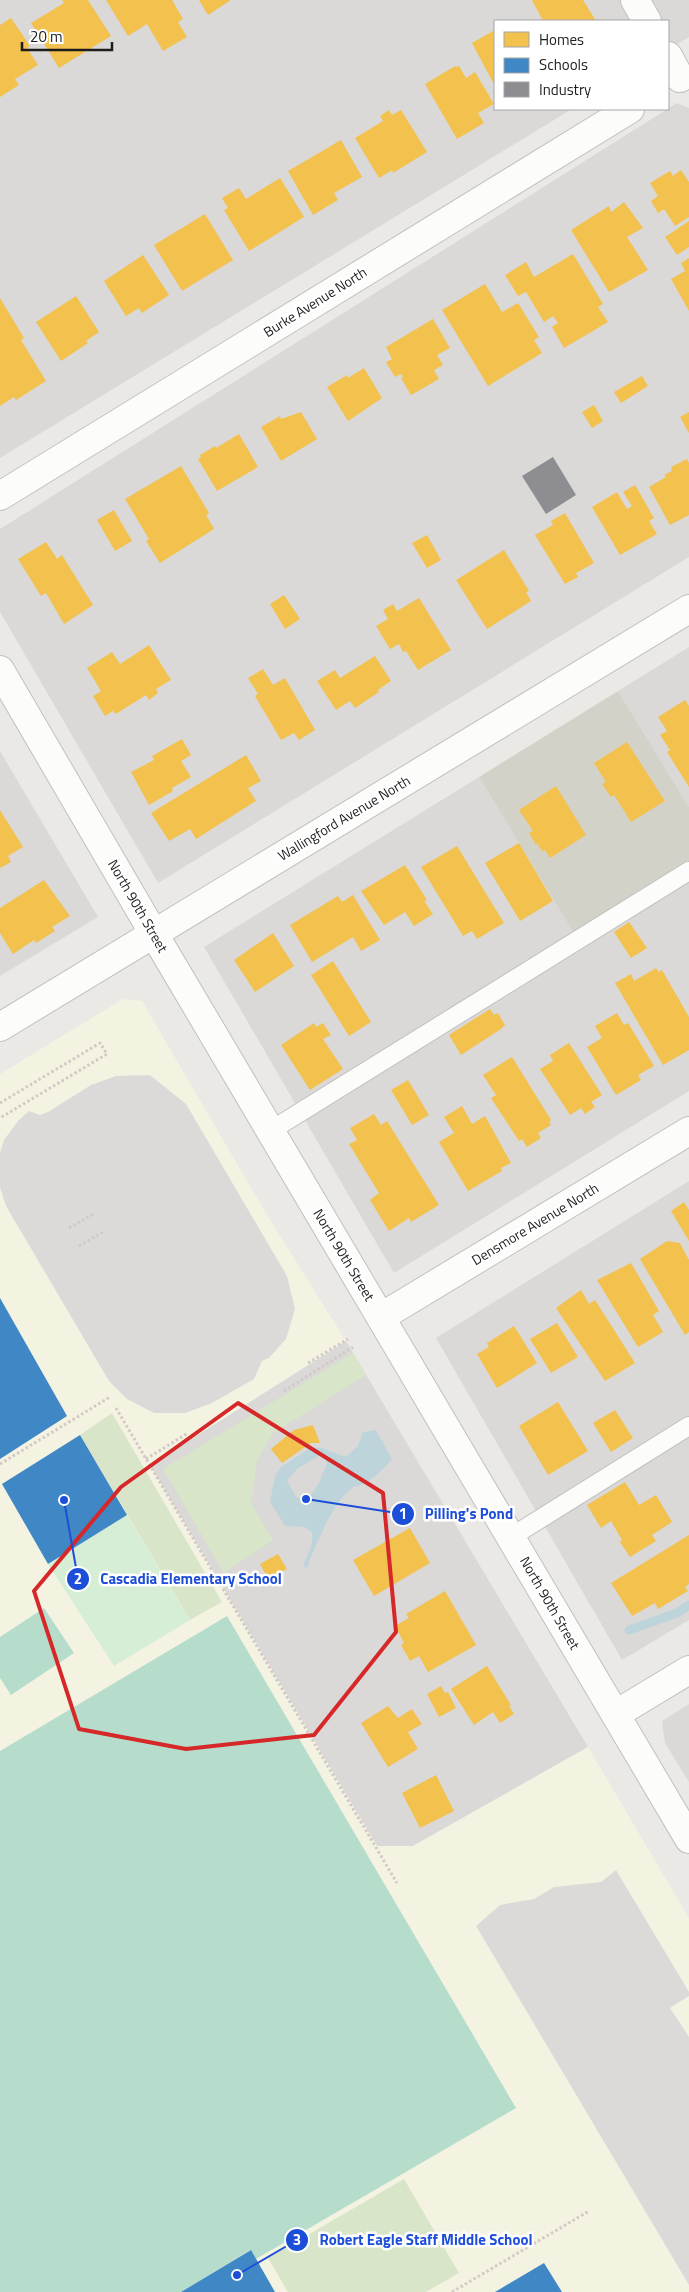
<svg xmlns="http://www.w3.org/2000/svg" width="689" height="2292" font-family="'Titillium Web',sans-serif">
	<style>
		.residential { fill: #dad9d7 }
		.education { fill: #f4f3e2 }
		.construction { fill: #d3d2c9 }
		.grass { fill: #d8e5c8 }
		.park { fill: #d7eed6 }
		.pitch { fill: #b6ddcc }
		.parking { fill: #dbdad9 }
		.water { fill: #bdd5da; fill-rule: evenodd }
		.homes { fill: #f2c14e }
		.schools { fill: #3f88c5 }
		.industry { fill: #8d8d92 }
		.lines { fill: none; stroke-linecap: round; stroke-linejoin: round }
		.stream { stroke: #bdd5da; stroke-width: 9 }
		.service-casing { stroke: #c1c0be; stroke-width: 20 }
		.minor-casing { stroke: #c1c0be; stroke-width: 30 }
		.tertiary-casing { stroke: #c1c0be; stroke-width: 30 }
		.path { stroke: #d4c8c7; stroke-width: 3; stroke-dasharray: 2.5 2.5; stroke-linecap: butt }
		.service { stroke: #fcfcfb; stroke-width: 18 }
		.minor { stroke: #fcfcfb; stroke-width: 28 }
		.tertiary { stroke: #fcfcfb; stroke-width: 28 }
		.marked { fill: none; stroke: #d62828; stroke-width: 4; stroke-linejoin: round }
		.labels { text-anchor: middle; stroke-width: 5; stroke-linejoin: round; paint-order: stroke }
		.street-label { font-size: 14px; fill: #1d1d1d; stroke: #fff }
		.leader { fill: none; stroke: #1d4ed8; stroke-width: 2 }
		.callout-dot { fill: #1d4ed8; stroke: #fff; stroke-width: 2 }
		.mark-label { font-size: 15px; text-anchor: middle; font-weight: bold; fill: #fff }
		.callout-label { font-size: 15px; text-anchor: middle; font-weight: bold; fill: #1d4ed8; stroke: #fff; stroke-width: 5; stroke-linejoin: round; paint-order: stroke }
	</style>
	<rect width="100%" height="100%" fill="#ebe9e6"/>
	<path class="residential" d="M0 0H689V37L668 50V21H495V109H572L0 458Z
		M677 103 689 108V557L158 883 0 612V529Z
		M689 647V807L618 691Z
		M0 751 98 917 0 976Z
		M479 777 576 937 689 867V1091L394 1273 204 947Z
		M689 1181V1620L622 1660 436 1338Z
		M346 1341 588 1747 413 1846H377L150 1465Z
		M689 1704V1782L665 1743 662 1721Z"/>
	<path class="education" d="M123 999 142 1001 267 1215 346 1341 150 1465 377 1846H413L588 1747 689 1918V2292H0V1074Z"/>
	<path class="construction" d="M618 691 689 807V867L576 937 479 777Z"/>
	<path class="grass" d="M353 1353 366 1375 273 1433 257 1461 251 1503 273 1540 224 1573 163 1469Z
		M112 1413 222 1602 190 1620 80 1435Z
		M404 2179 459 2273 426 2292H288L268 2258Z"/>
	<path class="park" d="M127 1515 190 1620 114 1666 48 1564Z"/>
	<path class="pitch" d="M44 1608 74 1653 11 1695 0 1678V1637Z
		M227 1616 516 2108 256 2259 250 2250 181 2292H0V1751Z"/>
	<path class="parking" d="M150 1075 186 1104 287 1276 295 1309 286 1339 269 1358 262 1361 254 1379 212 1403 185 1413H154L127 1399 109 1381 6 1206 0 1187V1153L4 1140 18 1121 29 1111 40 1115 48 1112 91 1085 116 1076Z
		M616 1870 689 1992V1996L670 2008 689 2037V2285L476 1926 500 1905 534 1899 554 1887 601 1882Z"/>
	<path class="water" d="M376 1430 392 1459C383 1469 372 1481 359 1486 354 1487 356 1485 352 1488 333 1502 315 1546 307 1568L303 1566 312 1544V1532L304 1527 285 1526 270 1502 275 1476 281 1467 312 1447 322 1448 346 1457 358 1446 363 1432ZM322 1454 327 1463 319 1483 310 1496 297 1498 287 1481 297 1469Z"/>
	<path class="homes" d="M62 0H88L111 36 59 68 31 23 64 3Z
		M106 0H172L183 19 178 22 187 37 163 51 147 24 128 36Z
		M199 0H231L208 15Z
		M532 0H583L596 21H543Z
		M11 18 30 46 27 48 38 65 15 79 19 85 0 97V25Z
		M495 30V86L472 43Z
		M455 66 456 67 459 66 466 78 475 72 494 104 478 113 484 123 457 139 425 84Z
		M389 110 392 115 401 110 427 152 393 173 392 170 379 178 355 138 383 121 380 116Z
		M341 140 362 177 334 193 338 200 313 215 288 171Z
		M681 170 689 182V217L675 226 664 209 658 213 651 201 658 196 650 183 670 171 673 176Z
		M280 178 304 217 249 251 224 210 228 208 222 198 239 188 246 199Z
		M624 202 643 228 627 237 648 270 609 292 571 230 609 206 611 212Z
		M205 214 233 260 182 291 154 245Z
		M689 221V247L677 255 665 237Z
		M573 254 603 304 598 307 608 322 564 348 552 327 558 323 553 316 544 322 526 292 518 296 505 275 526 262 534 277Z
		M143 255 169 295 142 313 139 308 126 316 104 281Z
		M689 258V311L671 279 685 271 681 263Z
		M485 284 502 312 518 303 539 337 534 340 542 353 488 386 442 310Z
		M76 296 99 332 86 341 88 343 61 361 36 322Z
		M0 298 24 338 21 340 46 381 16 400 14 397 0 406Z
		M433 319 450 348 437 355 443 365 434 370 439 379 411 395 401 378 403 377 401 374 395 377 386 362 392 359 386 347Z
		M364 368 382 398 348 421 327 387 347 375 348 378Z
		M642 376 648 386 621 403 614 392Z
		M594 405 603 421 592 428 582 412Z
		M301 412 317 439 281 461 261 427 280 416 281 419Z
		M689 412V433L680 417Z
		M239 434 258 467 217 491 198 459 201 457 200 455 215 446 216 448Z
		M687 459 689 463V515L670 525 649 487 666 477 664 475 672 471 671 467Z
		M181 466 209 513 206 515 214 529 160 563 146 541 149 539 125 499Z
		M635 485 654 518 649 521 657 534 620 555 592 507 617 492 627 509 632 506 623 492Z
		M114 510 132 541 115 551 97 520Z
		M565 513 594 563 576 573 578 577 565 584 535 535 553 525 551 521Z
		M427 535 441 560 427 568 412 543Z
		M46 542 57 559 62 555 93 605 64 624 46 593 41 596 18 559Z
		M504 550 529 591 526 592 531 601 487 629 456 580Z
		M284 595 300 619 285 629 270 604Z
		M419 598 451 650 418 670 406 651 403 652 399 644 390 649 376 626 388 619 383 610 393 604 397 611Z
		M149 645 171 680 156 689 158 693 149 700 146 695 116 714 113 711 105 716 93 696 101 691 87 668 112 652 120 664Z
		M375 656 391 681 378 690 379 692 355 708 350 701 336 710 317 681 335 670 340 678Z
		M263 669 273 685 285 678 315 730 299 740 294 733 281 740 255 696 258 694 248 678Z
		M685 700 689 706V787L667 752 670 750 660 735 667 731 658 717Z
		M182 739 191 755 181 761 191 777 172 788 173 791 149 805 131 772 154 760 152 756Z
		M627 742 665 801 631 822 614 795 611 797 602 784 606 782 594 763Z
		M246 755 261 781 248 788 256 801 196 839 190 829 169 841 151 813Z
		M556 786 586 835 550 858 545 850 542 851 537 843 536 845 529 833 533 831 519 810Z
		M0 810 23 847 8 856 11 862 0 868Z
		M519 843 553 901 520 921 485 863Z
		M457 846 504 923 477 939 472 931 463 936 421 867Z
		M405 865 427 900 424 901 433 914 414 926 405 912 384 925 361 891Z
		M44 880 70 916 52 927 55 931 36 943 34 940 13 954 0 933V908Z
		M353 895 380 940 361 951 353 937 312 962 290 925 338 896 342 902Z
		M629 922 647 948 631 958 614 932Z
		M273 933 294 966 255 992 234 960Z
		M333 961 371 1022 349 1036 311 975Z
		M656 968 659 972 662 970 689 1017V1050L663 1065 615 983 631 974 634 981Z
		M490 1009 494 1015 498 1013 505 1025 501 1029 461 1055 449 1035Z
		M617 1013 624 1025 628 1023 654 1066 638 1075 641 1080 616 1095 587 1047 602 1038 595 1026Z
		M314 1023 316 1027 323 1023 331 1035 323 1039 343 1069 310 1090 281 1045Z
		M569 1043 602 1095 591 1102 595 1107 585 1114 581 1108 570 1115 540 1069 553 1061 550 1055Z
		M512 1057 551 1120 549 1122 551 1125 538 1133 541 1138 527 1147 522 1139 519 1141 491 1098 496 1095 483 1075Z
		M408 1080 429 1115 412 1125 391 1090Z
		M462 1106 472 1124 485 1116 511 1163 501 1168 502 1171 468 1191 439 1142 454 1133 444 1117Z
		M374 1114 381 1125 387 1121 439 1205 411 1222 409 1218 389 1231 370 1200 379 1193 349 1144 357 1140 350 1128Z
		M684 1202 689 1210V1241L671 1211Z
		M667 1241 680 1243 689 1260V1332L685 1335 640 1259Z
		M631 1263 659 1311 653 1315 663 1332 638 1347 597 1280Z
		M581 1290 589 1304 595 1300 635 1363 605 1381 556 1308Z
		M557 1323 578 1357 551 1373 530 1339Z
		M514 1326 537 1363 497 1388 477 1354 489 1347 487 1343Z
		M558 1402 588 1451 548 1475 519 1426Z
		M615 1410 633 1438 611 1452 593 1423Z
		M313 1425 320 1443H311L282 1463 271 1449 294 1430Z
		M625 1482 639 1505 656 1495 672 1522 652 1535 656 1541 630 1557 620 1542 622 1540 611 1521 601 1528 587 1505Z
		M410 1528 430 1563 374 1596 353 1560Z
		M689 1535V1584L685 1587 688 1591 658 1609 655 1603 632 1616 611 1583Z
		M278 1554 287 1569 268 1579 260 1564Z
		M445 1591 476 1645 428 1672 419 1656 410 1661 401 1645 404 1643 395 1626 409 1618 406 1614Z
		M487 1666 511 1705 509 1706 514 1714 500 1723 493 1712 474 1725 451 1689Z
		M441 1686 445 1693 448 1692 456 1708 439 1717 427 1694Z
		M388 1706 398 1718 412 1709 422 1724 408 1732 418 1749 388 1767 361 1723Z
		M436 1775 454 1811 420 1828 402 1793Z"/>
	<path class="schools" d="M0 1298 67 1416 0 1459Z
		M80 1435 127 1515 48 1564 2 1484Z
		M251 2250 275 2292H181Z
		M544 2263 562 2292H495Z"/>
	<path class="industry" d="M553 457 576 495 546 514 522 476Z"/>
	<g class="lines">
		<path class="stream" d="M629 1630 677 1613 689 1605"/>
		<g class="service-casing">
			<path id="service" d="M270 1131 689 871
				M511 1537 689 1426"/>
		</g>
		<g class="minor-casing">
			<path id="minor" d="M635 0 647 21
				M668 56 680 78
				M0 496 630 109
				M0 670 154 934
				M381 1317 689 1131
				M616 1714 689 1670"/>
		</g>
		<g class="tertiary-casing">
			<path id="tertiary" d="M154 934 689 1839
				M0 1027 689 609"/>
		</g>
		<path class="path" d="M0 1103 100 1043 107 1054 0 1118
			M69 1228 95 1213
			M79 1246 105 1231
			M308 1363 348 1339
			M284 1391 353 1347
			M116 1408 397 1883
			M146 1459 188 1433
			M0 1464 110 1397
			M452 2292 589 2211"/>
		<use href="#service" class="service"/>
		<use href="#minor" class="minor"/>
		<use href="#tertiary" class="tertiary"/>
	</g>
	<path class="marked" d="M238 1403 383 1493 396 1632 314 1735 186 1749 79 1729 34 1591 121 1487Z"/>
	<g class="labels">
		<g class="street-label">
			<text transform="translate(315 302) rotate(-32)" y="5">Burke Avenue North</text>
			<text transform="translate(344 818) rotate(-31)" y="5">Wallingford Avenue North</text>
			<text transform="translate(138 906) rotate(60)" y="5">North 90th Street</text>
			<text transform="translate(535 1224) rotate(-31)" y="5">Densmore Avenue North</text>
			<text transform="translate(344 1255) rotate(59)" y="5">North 90th Street</text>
			<text transform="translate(550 1603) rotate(60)" y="5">North 90th Street</text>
		</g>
	</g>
	<path class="leader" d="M306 1499L403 1514M64 1500L78 1579M237 2275L297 2240"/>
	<g class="callout-dot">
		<circle cx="306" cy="1499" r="5"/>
		<circle cx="64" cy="1500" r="5"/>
		<circle cx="237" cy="2275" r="5"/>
		<circle cx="403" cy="1514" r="12"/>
		<circle cx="78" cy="1579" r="12"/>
		<circle cx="297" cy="2240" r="12"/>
	</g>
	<g class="mark-label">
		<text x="403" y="1519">1</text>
		<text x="78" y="1584">2</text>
		<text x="297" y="2245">3</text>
	</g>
	<g class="callout-label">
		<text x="469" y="1519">Pilling's Pond</text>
		<text x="191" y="1584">Cascadia Elementary School</text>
		<text x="426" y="2245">Robert Eagle Staff Middle School</text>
	</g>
	<rect x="494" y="20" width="175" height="90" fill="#ffffff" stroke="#a5a5a5"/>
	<rect x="504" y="32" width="25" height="15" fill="#f2c14e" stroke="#a5a5a5"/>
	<text x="539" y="45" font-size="15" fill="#1d1d1d">Homes</text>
	<rect x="504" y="58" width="25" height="15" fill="#3f88c5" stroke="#a5a5a5"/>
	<text x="539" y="70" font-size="15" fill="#1d1d1d">Schools</text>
	<rect x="504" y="82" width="25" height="15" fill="#8d8d92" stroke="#a5a5a5"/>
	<text x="539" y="95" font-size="15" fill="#1d1d1d">Industry</text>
	<path d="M22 42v8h90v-8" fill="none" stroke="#1d1d1d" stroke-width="2.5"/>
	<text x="30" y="42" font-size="15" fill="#1d1d1d" stroke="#ffffff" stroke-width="4" paint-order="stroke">20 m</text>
</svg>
